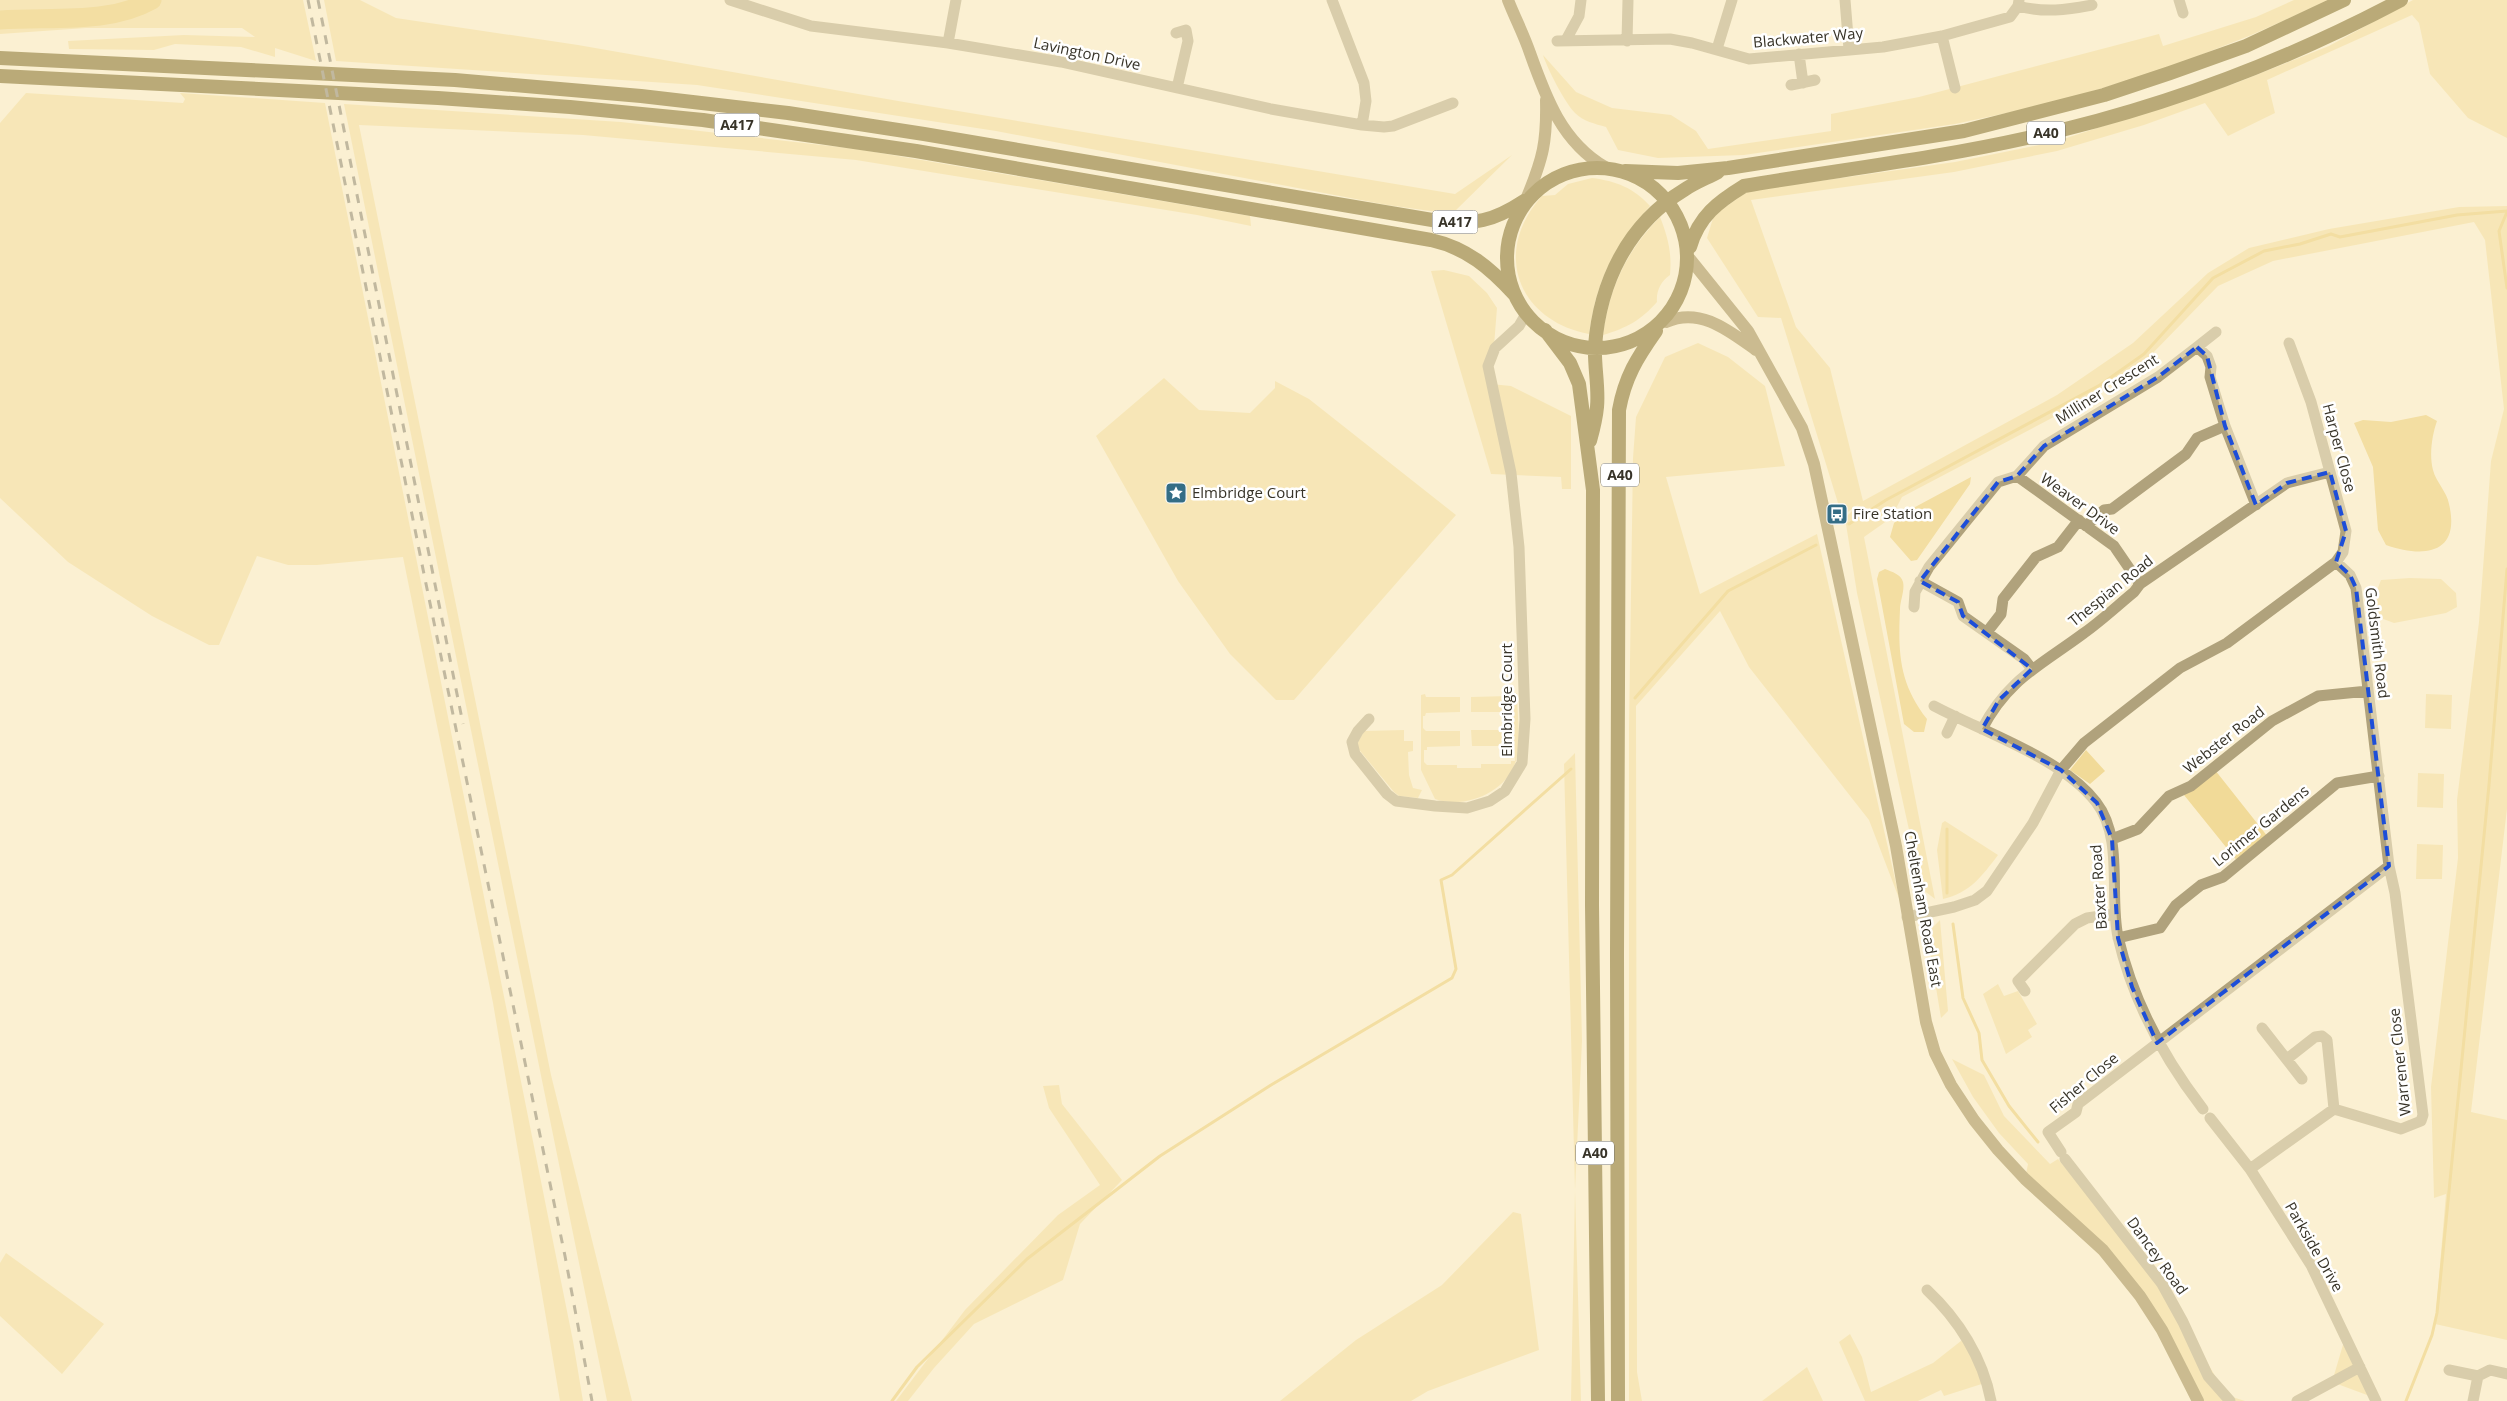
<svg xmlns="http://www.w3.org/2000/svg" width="2507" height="1401" font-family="'Open Sans',sans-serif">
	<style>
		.green { fill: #f1da98 }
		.water { fill: #e8c768 }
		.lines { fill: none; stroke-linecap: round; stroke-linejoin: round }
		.stream { stroke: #e8c768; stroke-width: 3 }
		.river { stroke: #e8c768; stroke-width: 19 }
		.minor { stroke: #b0a27c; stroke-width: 11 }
		.secondary { stroke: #907b41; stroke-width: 12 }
		.trunk { stroke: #6a550c; stroke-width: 14 }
		.rail { stroke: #7a7462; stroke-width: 3; stroke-dasharray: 9 9; stroke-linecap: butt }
		.marked { fill: none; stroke: #1d4ed8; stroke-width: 4; stroke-dasharray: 10 6; stroke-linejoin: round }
		.labels { text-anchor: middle; stroke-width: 5; stroke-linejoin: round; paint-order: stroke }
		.shield { fill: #fff; stroke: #737068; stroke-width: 1 }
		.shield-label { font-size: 14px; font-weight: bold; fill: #373328 }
		.street-label { font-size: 15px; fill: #373328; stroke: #fff }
		.poi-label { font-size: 15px; fill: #373328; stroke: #fff; text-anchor: start }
	</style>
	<rect width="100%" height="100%" fill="#fbf0d2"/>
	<path class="green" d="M0 0H303L316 61 275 48V57L241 47 175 44 154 50 69 49 68 41 184 35 255 37 242 28H86L0 34Z
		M324 0H360L396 18 578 45 904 102 1455 194 1512 155 1452 214 1387 205 996 131 697 85 336 61Z
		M2294 0H2330L2249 36 2165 69 2054 103 1955 124 1744 155 1658 158 1618 150 1606 127C1595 124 1583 121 1575 113 1565 103 1547 68 1543 55L1576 92 1612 108 1671 115 1696 131 1708 149 1831 131V114L1919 97 2159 34 2163 46 2256 17Z
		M2413 0H2507V138L2468 118 2430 74 2419 23 2412 15 2267 80 2275 113 2228 136 2205 103 2144 125 2057 151 1954 172 1751 200 1796 327 1830 368 1863 501 2057 395 2133 343 2208 273 2249 248 2329 229 2459 207 2507 206V809L2471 1112 2507 1120V1340L2435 1324 2446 1194 2434 1198 2431 1087 2458 858 2457 800 2479 622 2491 461 2504 409 2485 240 2474 222 2273 261 2218 286 2150 356 2103 391 1902 497 1891 518 1864 537 1935 899 1922 889 1857 593 1845 518 1859 504 1842 516 1781 318 1758 317 1707 238 1714 215 1748 191 1955 162 2054 142 2236 83 2329 46Z
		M26 93 183 103 185 99 180 93 325 103 573 1341 583 1401H560L493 1003 403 557 317 565H288L257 556 219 645H209L152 616 68 562 0 498V123Z
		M344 104 621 122 857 149 1250 216 1251 226 1197 215 856 160 583 135 359 125 551 1075 632 1401H607Z
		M1592 178C1616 181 1634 188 1650 206 1613 249 1597 278 1589 334 1517 320 1492 251 1542 196L1555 195 1568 184Z
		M1660 217C1668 237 1672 253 1670 275 1661 281 1656 291 1657 302 1641 320 1627 328 1603 335 1609 288 1627 250 1660 217Z
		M1444 270 1469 276 1487 293 1497 308 1491 384 1511 386 1571 416V489H1562L1561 477 1491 474 1431 271Z
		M1698 343 1728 357 1765 386 1785 466 1666 477 1700 594 1817 534 1900 901 1869 820 1749 667 1720 611 1636 706 1637 1372 1642 1401H1629V728L1633 458 1636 417 1665 357Z
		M1164 378 1199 410 1250 413 1275 388V381L1309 399 1456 515 1294 700H1276L1230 654 1178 581 1096 436Z
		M2410 578 2441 579 2456 593 2457 607 2446 613 2394 623 2378 617 2372 603 2381 580Z
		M1517 693C1517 713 1521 736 1517 756 1511 791 1466 810 1435 799L1421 770V695L1425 694 1426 697H1460V712L1426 713 1425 716H1423V728L1426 731H1460V746L1427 747V750H1424V762L1427 765H1457V768H1481V764H1511V761H1515L1514 749H1511V746H1472L1471 730H1510V727H1513V715H1510L1509 712H1471V697L1509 696 1510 694Z
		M2426 694 2452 695 2451 729 2425 728Z
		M1404 730V741H1413V751L1408 752 1409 775 1413 788 1422 790 1418 798 1399 796 1394 792 1356 746 1364 731Z
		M2086 750 2105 771 2090 784 2070 770Z
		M1575 753 1582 1041 1575 1190 1581 1401H1571L1575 1190 1564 764Z
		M2215 770 2268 837 2238 862 2184 795Z
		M2418 773 2444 774 2443 808 2417 807Z
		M1945 821 1998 855C1982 876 1970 893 1943 899L1937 850 1942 823Z
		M2417 844 2443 845 2442 879H2416Z
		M1940 920 1948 1011 1941 1018 1927 933Z
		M1998 984 2004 996 2018 991 2037 1024 2028 1030 2032 1037 2006 1054 1983 994Z
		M1952 1059 1984 1075 2004 1116 2050 1164 2058 1159 2162 1284 2226 1395 2245 1401H2198L2140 1296 2025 1179 2028 1164 1999 1133 1973 1097Z
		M1059 1085 1062 1104 1122 1180 1080 1224 1063 1280 974 1324 934 1368 908 1401H896L965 1310 1058 1215 1100 1185 1049 1108 1043 1086Z
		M1513 1212 1521 1214 1539 1350 1428 1391 1411 1401H1280L1356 1340 1442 1285Z
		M6 1253 104 1324 62 1374 0 1316V1263Z
		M1850 1334 1862 1357 1871 1392 1933 1363 1966 1337 1988 1382 1944 1396 1941 1390 1918 1401H1865L1839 1342Z
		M2345 1338 2375 1398 2332 1382Z
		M1807 1367 1823 1401H1762Z"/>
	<path class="water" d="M2426 415 2437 421C2432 435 2429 455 2433 470 2436 482 2447 492 2449 504 2461 555 2423 558 2386 545L2378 530 2373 467 2354 423 2363 420 2391 422Z
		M1971 477 1970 484 1917 560 1911 561 1890 537 1894 523 1904 513Z
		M1885 569C1892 572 1901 574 1903 582 1905 590 1900 601 1900 609 1898 653 1899 683 1927 719L1924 732H1914L1904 724 1877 579 1879 572Z"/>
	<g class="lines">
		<path class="stream" d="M2507 212 2499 231 2507 288
			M1849 524 1886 500 2100 385 2144 354 2213 278 2264 251 2300 244 2331 234 2340 237 2457 215 2507 211
			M1635 698 1728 591 1816 545
			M1947 893V829
			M1953 924 1963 998 1979 1033 1982 1060 2009 1106 2038 1142
			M892 1401 917 1367 1027 1259 1160 1156 1271 1085 1452 978 1456 969 1441 880 1452 875 1571 769
			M2406 1401 2432 1335 2437 1313 2489 785 2507 569"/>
		<path class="river" d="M0 20C49 16 108 25 152 0"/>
		<path class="minor" d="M730 0 811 26 948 43 1061 62 1271 109 1362 125 1384 127 1393 126 1453 103
			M1332 0 1364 83 1366 101 1362 125
			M1845 0 1849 49
			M2179 0 2183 13
			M2018 6C2045 13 2066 10 2092 5
			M1176 33 1186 30 1188 41 1177 88
			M1942 36 1955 88
			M1566 40 1579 16 1581 0
			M1557 41 1670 39 1692 43 1749 59 1883 47 1942 36 2010 17 2018 6 2019 0
			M1627 41 1628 0
			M948 43 956 0
			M1717 49 1732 0
			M1799 54 1803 83
			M1791 85 1815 80
			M2289 343 2311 402 2346 531 2343 552 2336 562
			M2197 347 2216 332
			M2017 476 2114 546 2140 584
			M2086 526 2104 510 2112 509 2186 454 2197 438 2225 426
			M1920 581 1958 602 1963 616 2024 659 2032 669
			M1914 607 1915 592 1929 567 1998 482 2017 476 2044 446 2158 377 2197 347 2207 356 2211 367 2210 377 2225 426 2256 505
			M1987 632 2001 614 2003 599 2036 557 2058 547 2079 520
			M1934 706C1983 732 2062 758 2096 802 2124 838 2109 895 2118 937 2133 1002 2163 1057 2203 1109
			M1369 719 1358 731 1352 742 1355 754 1387 794 1396 801 1435 806 1467 808 1490 801 1505 791 1522 763 1525 719 1519 547 1511 473 1488 366 1495 348 1519 326 1526 314
			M1982 729C2008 679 2041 665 2084 633 2101 621 2117 606 2134 592L2140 584 2287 483 2330 472
			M1947 733 1955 716
			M2112 839 2138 829 2169 796 2191 786 2272 721 2318 696 2368 691
			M1907 917 1954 907 1975 900 1987 891 2033 823 2061 770 2084 743 2180 668 2227 643 2336 562 2350 575 2356 588 2389 866 2078 1104 2076 1112 2048 1132 2061 1152
			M2118 938 2160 928 2176 905 2201 885 2223 877 2337 783 2379 776
			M2025 991 2018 981 2075 924 2087 918 2114 914
			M2262 1028 2302 1079
			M2287 1059 2315 1037 2322 1036 2327 1040 2334 1109
			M2210 1118 2250 1169 2311 1265 2376 1401
			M2065 1159 2162 1284 2183 1322 2208 1376 2230 1401
			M2250 1169 2334 1109 2401 1129 2421 1121 2423 1115 2395 893 2389 866
			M1927 1290C1958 1319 1983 1358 1991 1401
			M2449 1370 2478 1376
			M2297 1401 2360 1367
			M2473 1401 2478 1376 2490 1370 2507 1374"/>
		<path class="secondary" d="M1508 0C1515 18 1524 35 1530 53 1546 98 1562 142 1605 167
			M1527 197C1543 158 1547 142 1546 100
			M1690 259 1748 331 1802 428 1814 464 1896 846 1926 1022 1935 1053 1951 1085 1974 1120 1998 1150 2025 1179 2103 1250 2140 1296 2162 1330 2198 1401
			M1666 322C1700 307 1728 330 1756 350"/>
		<path class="trunk" d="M0 58 455 80 641 96 788 113 924 134 1438 221C1476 224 1492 222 1524 201
			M0 76 438 98 570 107 703 120 916 151 1431 240C1467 248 1490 268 1514 294
			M1507 258a90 90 0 1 1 180 0a90 90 0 1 1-180 0Z
			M1625 171 1678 173 1728 168 1964 131 2104 95 2170 73 2246 46 2344 0
			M1690 247C1699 216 1718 202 1744 186 1838 170 1933 159 2027 138 2156 110 2284 62 2401 0
			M1545 330 1570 363 1579 384 1593 490 1592 905 1598 1401
			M1590 441C1593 430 1596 418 1597 407 1599 387 1594 366 1595 346 1600 282 1628 224 1684 190 1694 183 1707 178 1718 172
			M1618 1401 1617 956 1619 410C1625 377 1637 358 1656 331"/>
		<path class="rail" d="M308 0 425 579 565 1256 592 1401
			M318 0 463 724"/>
	</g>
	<path d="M0 0H2507V1401H0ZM2197 347 2207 356 2225 426 2256 505 2287 483 2330 472 2346 531 2336 562 2350 575 2356 588 2389 866 2157 1043 2132 987 2118 938 2112 839 2097 803 2061 770 1982 729 1999 700 2032 669 1963 616 1958 602 1920 581 1998 482 2017 476 2044 446 2158 377Z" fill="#fbf0d2" fill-opacity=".55" fill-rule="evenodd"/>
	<path class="marked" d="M2197 347 2207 356 2225 426 2256 505 2287 483 2330 472 2346 531 2336 562 2350 575 2356 588 2389 866 2157 1043 2132 987 2118 938 2112 839 2097 803 2061 770 1982 729 1999 700 2032 669 1963 616 1958 602 1920 581 1998 482 2017 476 2044 446 2158 377Z"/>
	<defs>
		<g id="sight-square" transform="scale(1.125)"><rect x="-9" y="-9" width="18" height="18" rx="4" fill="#346d86" stroke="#fff"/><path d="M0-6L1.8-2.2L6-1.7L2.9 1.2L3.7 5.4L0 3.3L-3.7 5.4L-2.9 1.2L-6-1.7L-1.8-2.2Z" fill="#fff"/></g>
		<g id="bus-square" transform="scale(1.125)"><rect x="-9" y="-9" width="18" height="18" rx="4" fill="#346d86" stroke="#fff"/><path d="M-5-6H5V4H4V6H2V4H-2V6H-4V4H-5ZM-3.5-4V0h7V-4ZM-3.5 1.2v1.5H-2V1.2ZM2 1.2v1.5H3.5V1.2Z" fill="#fff"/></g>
	</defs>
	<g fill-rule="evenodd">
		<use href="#sight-square" x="1176" y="493"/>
		<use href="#bus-square" x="1837" y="514"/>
	</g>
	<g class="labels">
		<g class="shield">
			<rect x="714.5" y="113.5" width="45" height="23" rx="4"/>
			<rect x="2027" y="121.5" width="38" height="23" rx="4"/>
			<rect x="1432.5" y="210.5" width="45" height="23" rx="4"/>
			<rect x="1601" y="463.5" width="38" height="23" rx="4"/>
			<rect x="1576" y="1141.5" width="38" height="23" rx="4"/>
		</g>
		<g class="shield-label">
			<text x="737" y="130">A417</text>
			<text x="2046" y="138">A40</text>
			<text x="1455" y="227">A417</text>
			<text x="1620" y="480">A40</text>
			<text x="1595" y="1158">A40</text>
		</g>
		<g class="street-label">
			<text transform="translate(1808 38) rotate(-5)" y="5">Blackwater Way</text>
			<text transform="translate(1087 54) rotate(12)" y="5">Lavington Drive</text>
			<text transform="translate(2107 389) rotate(-32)" y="5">Milliner Crescent</text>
			<text transform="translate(2339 448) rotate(75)" y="5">Harper Close</text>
			<text transform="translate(2080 504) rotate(36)" y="5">Weaver Drive</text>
			<text transform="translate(2111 591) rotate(-39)" y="5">Thespian Road</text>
			<text transform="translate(2377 643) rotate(83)" y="5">Goldsmith Road</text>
			<text transform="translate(1507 700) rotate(-90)" y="5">Elmbridge Court</text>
			<text transform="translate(2224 740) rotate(-38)" y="5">Webster Road</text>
			<text transform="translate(2261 826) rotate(-39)" y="5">Lorimer Gardens</text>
			<text transform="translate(2099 887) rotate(-94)" y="5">Baxter Road</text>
			<text transform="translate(1923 909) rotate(80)" y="5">Cheltenham Road East</text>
			<text transform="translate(2400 1062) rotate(-96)" y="5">Warrener Close</text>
			<text transform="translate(2084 1083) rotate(-40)" y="5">Fisher Close</text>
			<text transform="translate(2314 1247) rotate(60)" y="5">Parkside Drive</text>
			<text transform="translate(2157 1256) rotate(54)" y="5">Dancey Road</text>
		</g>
		<g class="poi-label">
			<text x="1192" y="498">Elmbridge Court</text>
			<text x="1853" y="519">Fire Station</text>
		</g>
	</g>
</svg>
